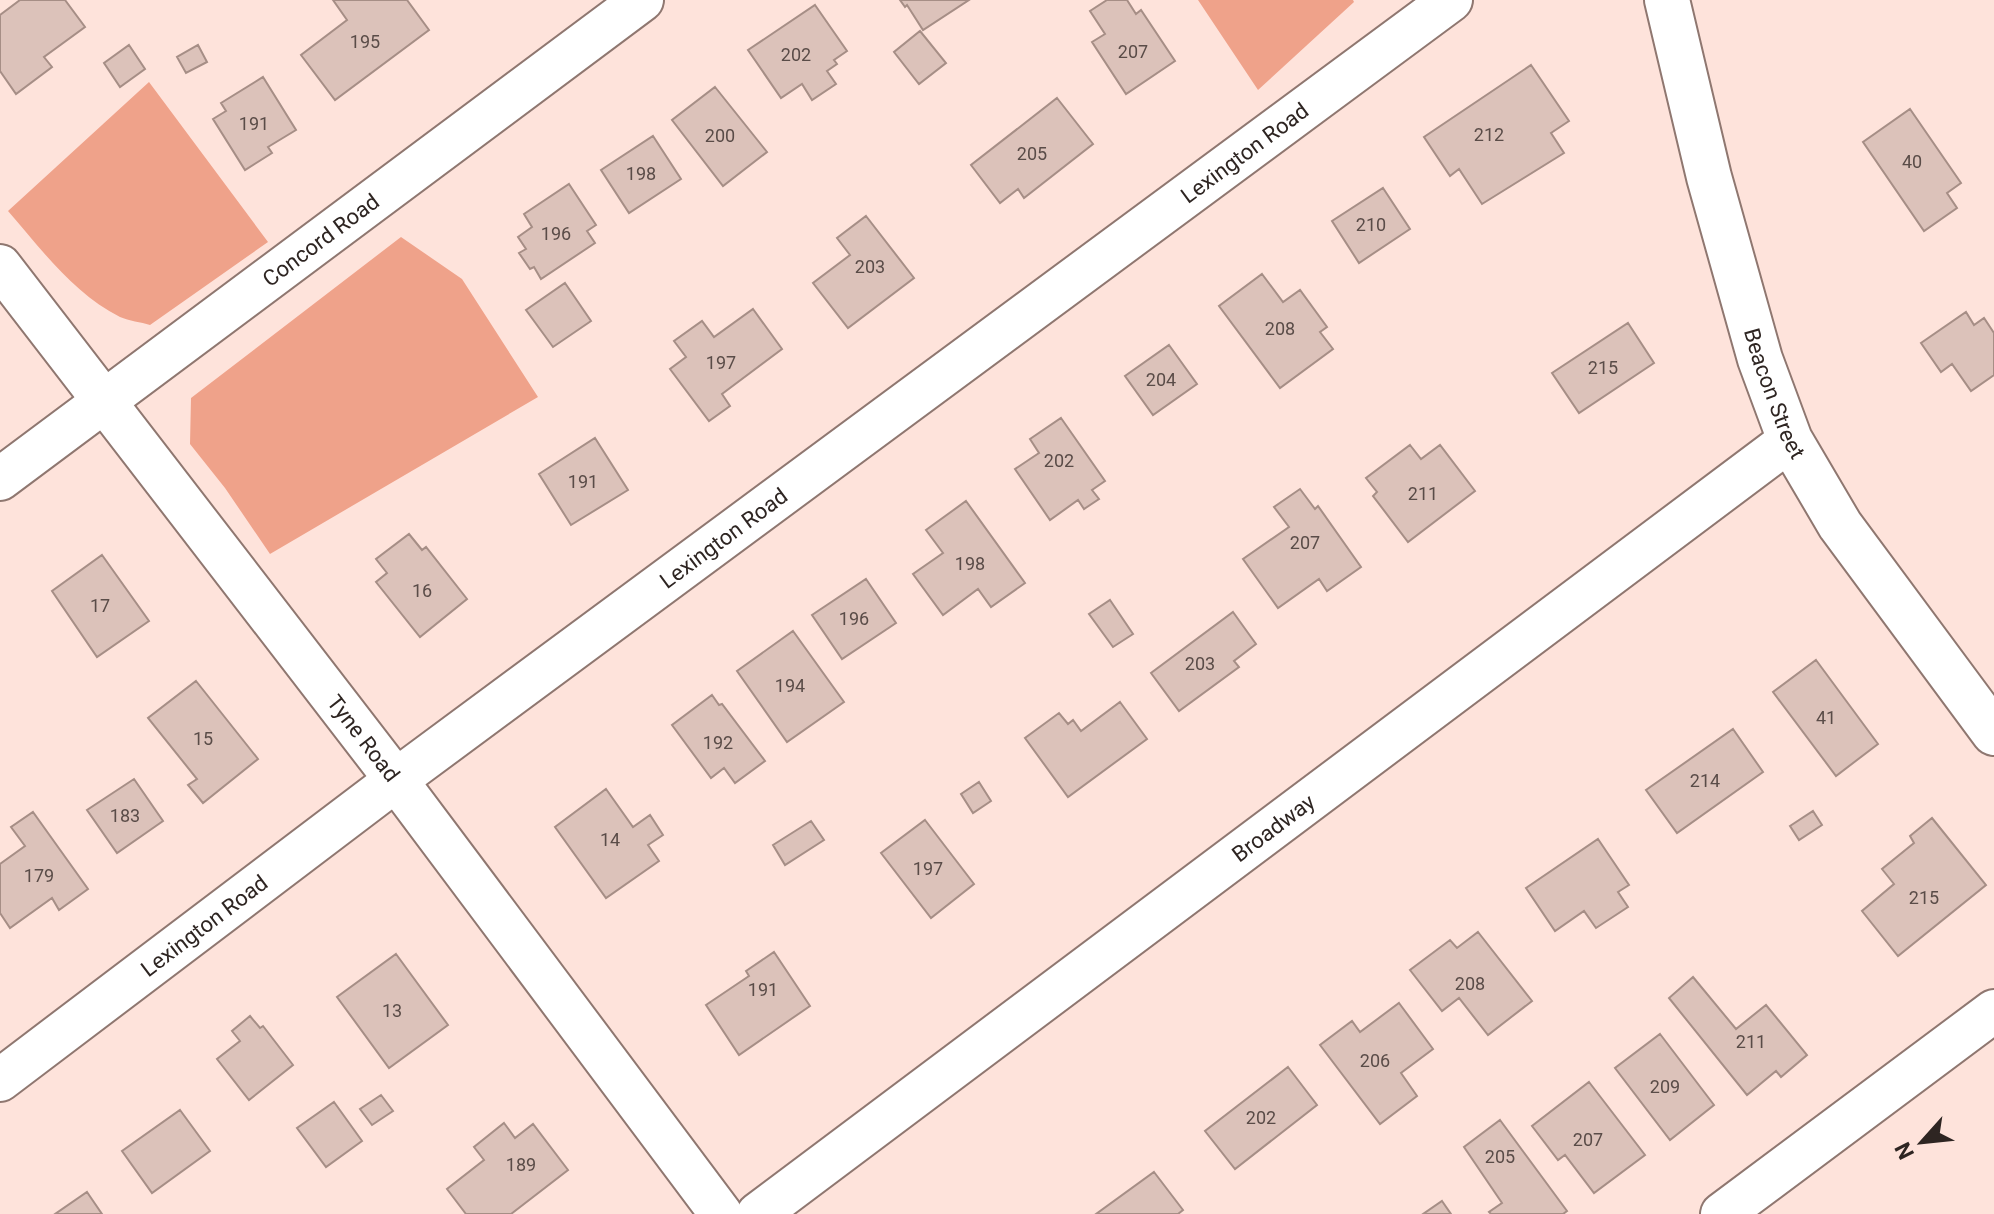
<svg xmlns="http://www.w3.org/2000/svg" width="1994" height="1214" font-family="Roboto,sans-serif">
	<style>
		.forest { fill: #efa28a }
		.building { fill: #dcc2ba; stroke: #a68e86; stroke-width: 2 }
		.lines { fill: none; stroke-linecap: round; stroke-linejoin: round }
		.minor-casing { stroke: #8f7770; stroke-width: 46 }
		.tertiary-casing { stroke: #8f7770; stroke-width: 48 }
		.minor { stroke: #fff; stroke-width: 42 }
		.tertiary { stroke: #fff; stroke-width: 44 }
		.labels { text-anchor: middle; stroke-width: 6; stroke-linejoin: round; paint-order: stroke }
		.number-label { font-size: 18px; fill: #5a4c48 }
		.street-label { font-size: 22px; fill: #2e2522; stroke: #fee3db }
	</style>
	<rect width="100%" height="100%" fill="#fee3db"/>
	<path class="forest" d="M1198 0H1353L1354 2 1258 90Z
		M149 82 268 242 150 325C141 322 129 321 120 317 74 294 41 249 8 211Z
		M401 237 462 279 538 397 270 554 225 488 190 444 191 398Z"/>
	<path class="building" d="M20 0H65L85 27 44 57 52 67 16 94 0 71V15Z
		M333 0H407L429 30 335 100 301 55 347 20Z
		M900 0H969L923 30 907 5 905 7Z
		M1107 0H1127L1136 14 1141 10 1175 61 1126 94 1092 42 1105 34 1090 11Z
		M815 5 847 51 834 60 837 64 827 71 836 84 812 100 802 84 781 98 748 50Z
		M920 31 946 63 919 84 894 52Z
		M129 45 145 69 120 87 104 63Z
		M198 45 207 62 186 73 177 57Z
		M1531 65 1569 121 1551 133 1564 153 1482 204 1459 169 1450 176 1424 137Z
		M263 77 296 130 268 147 272 153 245 170 213 119 226 111 221 103Z
		M715 87 767 152 723 186 672 120Z
		M1057 98 1093 144 1024 198 1018 189 1000 203 971 165Z
		M1910 109 1961 183 1947 193 1957 208 1924 231 1863 142Z
		M653 136 681 179 629 213 601 170Z
		M569 184 596 225 587 231 595 243 541 279 534 267 530 269 519 253 526 249 518 237 532 227 524 214Z
		M1383 188 1410 229 1359 263 1332 221Z
		M866 216 914 278 848 328 813 283 850 255 837 238Z
		M1262 274 1283 302 1300 290 1327 327 1320 332 1333 349 1280 388 1219 306Z
		M565 283 591 321 553 347 526 310Z
		M753 309 782 349 722 394 730 406 709 421 670 369 686 357 674 341 702 321 714 337Z
		M1966 312 1974 325 1984 318 1994 333V375L1971 391 1952 364 1941 372 1921 343Z
		M1628 323 1654 363 1579 413 1552 373Z
		M1169 345 1197 384 1153 415 1125 376Z
		M1061 418 1105 481 1092 490 1099 499 1084 509 1078 500 1050 520 1015 469 1039 453 1030 439Z
		M595 438 628 490 571 525 539 474Z
		M1410 445 1421 459 1440 445 1475 491 1408 542 1373 496 1377 492 1366 478Z
		M1300 489 1315 509 1318 506 1361 567 1327 591 1319 579 1278 608 1243 559 1289 527 1274 507Z
		M966 501 1025 583 991 607 978 589 943 615 913 574 943 553 926 530Z
		M409 534 422 550 426 547 467 599 420 637 376 582 387 573 376 559Z
		M102 555 149 621 97 657 52 591Z
		M866 579 896 623 842 659 812 615Z
		M1110 600 1133 634 1113 647 1089 614Z
		M1233 612 1256 644 1234 661 1239 667 1179 711 1151 673Z
		M793 631 844 702 787 742 737 671Z
		M1816 660 1878 744 1836 776 1773 692Z
		M196 681 258 759 203 803 188 785 197 779 148 718Z
		M712 695 719 705 722 704 765 761 735 783 724 768 711 778 672 725Z
		M1120 702 1147 739 1068 797 1025 738 1059 713 1068 724 1073 720 1081 731Z
		M1733 729 1763 772 1677 833 1646 790Z
		M134 779 163 821 117 853 87 810Z
		M979 782 991 801 973 813 961 794Z
		M606 789 633 827 650 815 663 835 648 845 659 861 606 898 555 827Z
		M1813 811 1822 825 1799 840 1790 826Z
		M33 812 88 889 59 910 52 898 10 928 0 913V864L25 846 11 827Z
		M1932 818 1986 885 1898 956 1862 911 1894 884 1882 869 1914 843 1910 836Z
		M925 820 974 884 931 918 881 853Z
		M811 821 824 840 785 865 773 845Z
		M1598 839 1629 885 1618 892 1628 907 1596 928 1584 911 1555 931 1526 888Z
		M1478 932 1532 1001 1488 1035 1459 998 1442 1011 1410 970 1450 940 1457 948Z
		M774 952 810 1006 739 1055 706 1005 749 976 746 971Z
		M396 954 448 1025 389 1068 337 997Z
		M1693 977 1736 1029 1766 1005 1807 1055 1781 1077 1776 1071 1747 1095 1669 998Z
		M1399 1003 1433 1049 1401 1073 1417 1096 1380 1124 1320 1045 1352 1021 1360 1032Z
		M250 1016 260 1028 263 1026 293 1065 249 1100 217 1059 240 1041 232 1031Z
		M1660 1034 1714 1105 1670 1140 1615 1068Z
		M1288 1067 1317 1105 1235 1169 1205 1131Z
		M1589 1082 1645 1155 1594 1193 1565 1155 1558 1160 1532 1126Z
		M381 1095 393 1111 372 1125 360 1109Z
		M334 1102 362 1141 326 1167 297 1128Z
		M180 1110 210 1151 152 1193 122 1151Z
		M1500 1120 1567 1211 1563 1214H1491L1489 1212 1502 1203 1464 1147Z
		M504 1123 515 1138 533 1124 568 1170 511 1214H466L447 1189 484 1160 474 1147Z
		M1154 1172 1183 1210 1178 1214H1096Z
		M87 1192 102 1214H55Z
		M1442 1201 1451 1214H1423Z"/>
	<g class="lines">
		<g class="minor-casing">
			<g id="minor">
				<path id="s1" d="M0 266 396 780 721 1214"/>
				<path id="s2" d="M0 479 642 0"/>
				<path id="s3" d="M0 1080 396 780 1451 0"/>
				<path id="s4" d="M758 1214 1790 440"/>
				<path d="M1722 1214 1994 1011"/>
			</g>
		</g>
		<g class="tertiary-casing">
			<g id="tertiary">
				<path id="s5" d="M1667 0 1709 177 1760 359 1790 440 1840 525 1994 733"/>
			</g>
		</g>
		<use href="#minor" class="minor"/>
		<use href="#tertiary" class="tertiary"/>
	</g>
	<g class="labels">
		<g class="number-label">
			<text x="365" y="48">195</text>
			<text x="1133" y="58">207</text>
			<text x="796" y="61">202</text>
			<text x="254" y="130">191</text>
			<text x="1489" y="141">212</text>
			<text x="720" y="142">200</text>
			<text x="1032" y="160">205</text>
			<text x="1912" y="168">40</text>
			<text x="641" y="180">198</text>
			<text x="1371" y="231">210</text>
			<text x="556" y="240">196</text>
			<text x="870" y="273">203</text>
			<text x="1280" y="335">208</text>
			<text x="721" y="369">197</text>
			<text x="1603" y="374">215</text>
			<text x="1161" y="386">204</text>
			<text x="1059" y="467">202</text>
			<text x="583" y="488">191</text>
			<text x="1423" y="500">211</text>
			<text x="1305" y="549">207</text>
			<text x="970" y="570">198</text>
			<text x="422" y="597">16</text>
			<text x="100" y="612">17</text>
			<text x="854" y="625">196</text>
			<text x="1200" y="670">203</text>
			<text x="790" y="692">194</text>
			<text x="1826" y="724">41</text>
			<text x="203" y="745">15</text>
			<text x="718" y="749">192</text>
			<text x="1705" y="787">214</text>
			<text x="125" y="822">183</text>
			<text x="610" y="846">14</text>
			<text x="928" y="875">197</text>
			<text x="39" y="882">179</text>
			<text x="1924" y="904">215</text>
			<text x="1470" y="990">208</text>
			<text x="763" y="996">191</text>
			<text x="392" y="1017">13</text>
			<text x="1751" y="1048">211</text>
			<text x="1375" y="1067">206</text>
			<text x="1665" y="1093">209</text>
			<text x="1261" y="1124">202</text>
			<text x="1588" y="1146">207</text>
			<text x="1500" y="1163">205</text>
			<text x="521" y="1171">189</text>
		</g>
		<g class="street-label">
			<text dy="8" stroke="none"><textPath href="#s3" startOffset="1552">Lexington Road</textPath></text>
			<text dy="8" stroke="none"><textPath href="#s2" startOffset="400">Concord Road</textPath></text>
			<text dy="8" stroke="none"><textPath href="#s5" startOffset="408">Beacon Street</textPath></text>
			<text dy="8" stroke="none"><textPath href="#s3" startOffset="904">Lexington Road</textPath></text>
			<text dy="8" stroke="none"><textPath href="#s1" startOffset="596">Tyne Road</textPath></text>
			<text dy="8" stroke="none"><textPath href="#s4" startOffset="644">Broadway</textPath></text>
			<text dy="8" stroke="none"><textPath href="#s3" startOffset="256">Lexington Road</textPath></text>
		</g>
	</g>
	<g transform="translate(1922 1142) rotate(243)" stroke="#fee3db" stroke-width="6" paint-order="stroke">
	<path d="M0-6L14 30L0 20L-14 30Z" fill="#2e2522"/>
	<text y="-12" font-size="22" font-weight="bold" text-anchor="middle" fill="#2e2522">N</text>
	</g>
</svg>
